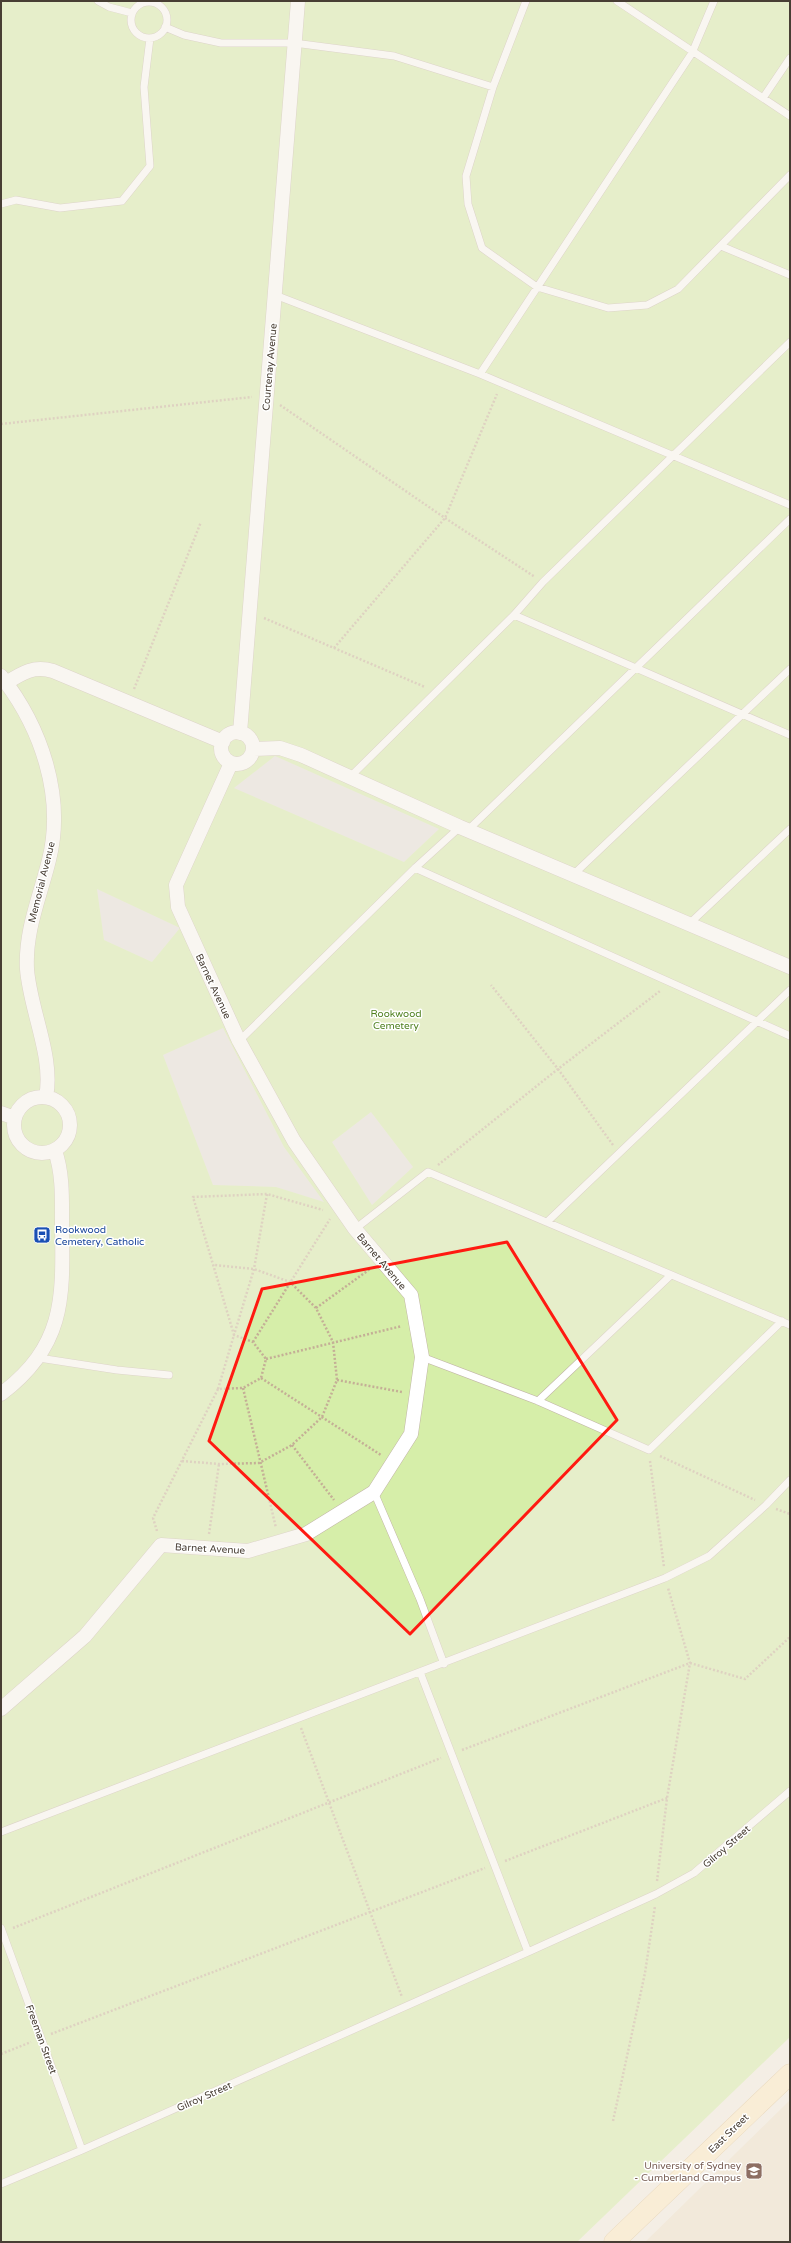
<svg xmlns="http://www.w3.org/2000/svg" width="791" height="2243" font-family="'Varela Round',sans-serif">
	<style>
		.education { fill: #efe2cd }
		.green { fill: #d6eea9 }
		.parking { fill: #e5e1de }
		.lines { fill: none; stroke-linecap: round; stroke-linejoin: round }
		.lane-casing { stroke: #c1b5a6; stroke-width: 8 }
		.street-casing { stroke: #c1b5a6; stroke-width: 15 }
		.secondary-casing { stroke: #ddc191; stroke-width: 21 }
		.path { stroke: #c4af96; stroke-width: 2.5; stroke-dasharray: 2 2; stroke-linecap: butt }
		.lane { stroke: #fff; stroke-width: 7 }
		.street { stroke: #fff; stroke-width: 14 }
		.secondary { stroke: #ffeac4; stroke-width: 20 }
		.marked { fill: none; stroke: #ff1a11; stroke-width: 3; stroke-linejoin: round }
		.labels { text-anchor: middle; stroke-width: 3; stroke-linejoin: round; paint-order: stroke }
		.street-label { font-size: 10px; fill: #483e34; stroke: #fff }
		.park-label { font-size: 10px; fill: #4f8020; stroke: #fff }
		.transit-label { font-size: 10px; fill: #164399; stroke: #fff; text-anchor: start }
		.education-label { font-size: 10px; fill: #785e54; stroke: #fff; text-anchor: end }
	</style>
	<rect width="100%" height="100%" fill="#f4eee5"/>
	<path class="education" d="M790 2100V2242H645Z"/>
	<path class="green" d="M1 1H790V2037L577 2242H1Z"/>
	<path class="parking" d="M275 756 439 829 404 862 234 788Z
		M97 889 180 928 152 962 104 940Z
		M223 1028 284 1147 324 1202 276 1187 213 1185 163 1055Z
		M371 1112 413 1167 372 1205 332 1142Z"/>
	<g class="lines">
		<g class="lane-casing">
			<path id="lane" d="M98 1 109 7 132 13
				M526 1 493 87 466 176 468 204 482 248 537 287 608 308 647 305 678 289 790 175
				M617 1 790 116
				M131 20a18 18 0 1 1 36 0a18 18 0 1 1-36 0Z
				M165 27 184 35 221 43H294L394 56 493 87
				M763 98 790 58
				M1 204 16 200 60 208 122 201 150 166 144 87 150 38
				M721 246 790 275
				M275 295 480 374 790 505
				M480 374 692 53 714 1
				M514 615 790 735
				M350 777 514 615 543 582 790 342
				M468 830 790 519
				M415 868 790 1036
				M574 874 790 669
				M689 924 790 829
				M239 1041 415 868 460 827
				M547 1222 790 990
				M355 1229 428 1172 790 1325
				M422 1357 538 1401 649 1450 782 1321
				M39 1358 117 1370 169 1375
				M538 1401 671 1275
				M374 1492 420 1599 444 1664
				M1 1832 665 1578 709 1556 766 1505 790 1480
				M1 1928 82 2150
				M528 1952 656 1894 694 1873 790 1791
				M1 2184 82 2150 528 1952 420 1672"/>
		</g>
		<g class="street-casing">
			<path id="street" d="M1 676C41 727 65 796 49 860 40 897 25 930 27 969 30 1010 54 1057 46 1097
				M6 683C22 673 34 665 53 671L223 742
				M221 748a16 16 0 1 1 32 0a16 16 0 1 1-32 0Z
				M240 733 298 1
				M253 749 280 748 301 755 460 827 790 967
				M14 1125a28 28 0 1 1 56 0a28 28 0 1 1-56 0Z
				M1 1113 15 1118
				M1 1394C66 1345 63 1297 62 1223 62 1200 63 1173 55 1151
				M1 1709 85 1636 161 1545 248 1551 306 1534 374 1492 411 1434 422 1357 411 1295 355 1229 294 1141 239 1041 178 907 176 885 231 763"/>
		</g>
		<g class="secondary-casing">
			<path id="secondary" d="M614 2242 790 2074"/>
		</g>
		<path class="path" d="M280 405 445 518 535 577
			M1 424 252 397
			M264 618 425 687
			M334 648 445 518 497 394
			M134 689 201 522
			M613 1145 558 1069 660 991
			M438 1165 558 1069 491 985
			M316 1308 370 1269
			M253 1342 330 1219
			M266 1359 402 1326
			M261 1378 381 1455
			M337 1380 402 1392
			M243 1388 276 1528
			M218 1389 234 1335 193 1197 267 1194 323 1210
			M292 1445 334 1500
			M660 1456 755 1500
			M182 1461 219 1464 259 1463 292 1445 322 1417 337 1380 333 1342 316 1308 290 1282 254 1269 214 1265
			M650 1461 664 1567
			M776 1509 790 1514
			M157 1531 153 1518 218 1389 243 1388 261 1378 266 1359 253 1342 234 1335 254 1269 267 1194
			M209 1534 219 1464
			M301 1728 402 1997
			M462 1750 690 1663 745 1679 790 1637
			M505 1861 667 1798
			M657 1881 667 1798 690 1663 668 1588
			M13 1928 441 1758
			M51 2034 485 1868
			M1 2054 31 2042
			M613 2121 645 1973 655 1906"/>
		<use href="#lane" class="lane"/>
		<use href="#street" class="street"/>
		<use href="#secondary" class="secondary"/>
	</g>
	<path d="M0 0H791V2243H0ZM507 1242 617 1420 410 1634 209 1441 262 1289Z" fill="#f4eee5" fill-opacity=".55" fill-rule="evenodd"/>
	<path class="marked" d="M507 1242 617 1420 410 1634 209 1441 262 1289Z"/>
	<defs>
		<g id="bus-square" transform="scale(0.9)"><rect x="-9" y="-9" width="18" height="18" rx="4" fill="#1a4fb4" stroke="#fff"/><path d="M-5-6H5V4H4V6H2V4H-2V6H-4V4H-5ZM-3.5-4V0h7V-4ZM-3.5 1.2v1.5H-2V1.2ZM2 1.2v1.5H3.5V1.2Z" fill="#fff"/></g>
		<g id="university-square" transform="scale(0.9)"><rect x="-9" y="-9" width="18" height="18" rx="4" fill="#8d6e63" stroke="#fff"/><path d="M0-5L7-2L0 1L-7-2ZM-4 1L0 2.5L4 1V4Q0 6-4 4Z" fill="#fff"/></g>
	</defs>
	<g fill-rule="evenodd">
		<use href="#bus-square" x="42" y="1235"/>
		<use href="#university-square" x="754" y="2171"/>
	</g>
	<g class="labels">
		<g class="street-label">
			<text transform="translate(269 367) rotate(-85)" y="4">Courtenay Avenue</text>
			<text transform="translate(41 882) rotate(-76)" y="4">Memorial Avenue</text>
			<text transform="translate(214 986) rotate(65)" y="4">Barnet Avenue</text>
			<text transform="translate(382 1261) rotate(50)" y="4">Barnet Avenue</text>
			<text transform="translate(210 1548) rotate(3)" y="4">Barnet Avenue</text>
			<text transform="translate(726 1846) rotate(-41)" y="4">Gilroy Street</text>
			<text transform="translate(42 2039) rotate(70)" y="4">Freeman Street</text>
			<text transform="translate(204 2096) rotate(-24)" y="4">Gilroy Street</text>
			<text transform="translate(728 2133) rotate(-44)" y="4">East Street</text>
		</g>
		<g class="park-label">
			<text x="396" y="1017">Rookwood<tspan x="396" dy="12">Cemetery</tspan></text>
		</g>
		<g class="transit-label">
			<text x="55" y="1233">Rookwood<tspan x="55" dy="12">Cemetery, Catholic</tspan></text>
		</g>
		<g class="education-label">
			<text x="741" y="2169">University of Sydney<tspan x="741" dy="12">- Cumberland Campus</tspan></text>
		</g>
	</g>
	<rect width="791" height="2243" fill="none" stroke="#483e34" stroke-width="4"/>
</svg>
